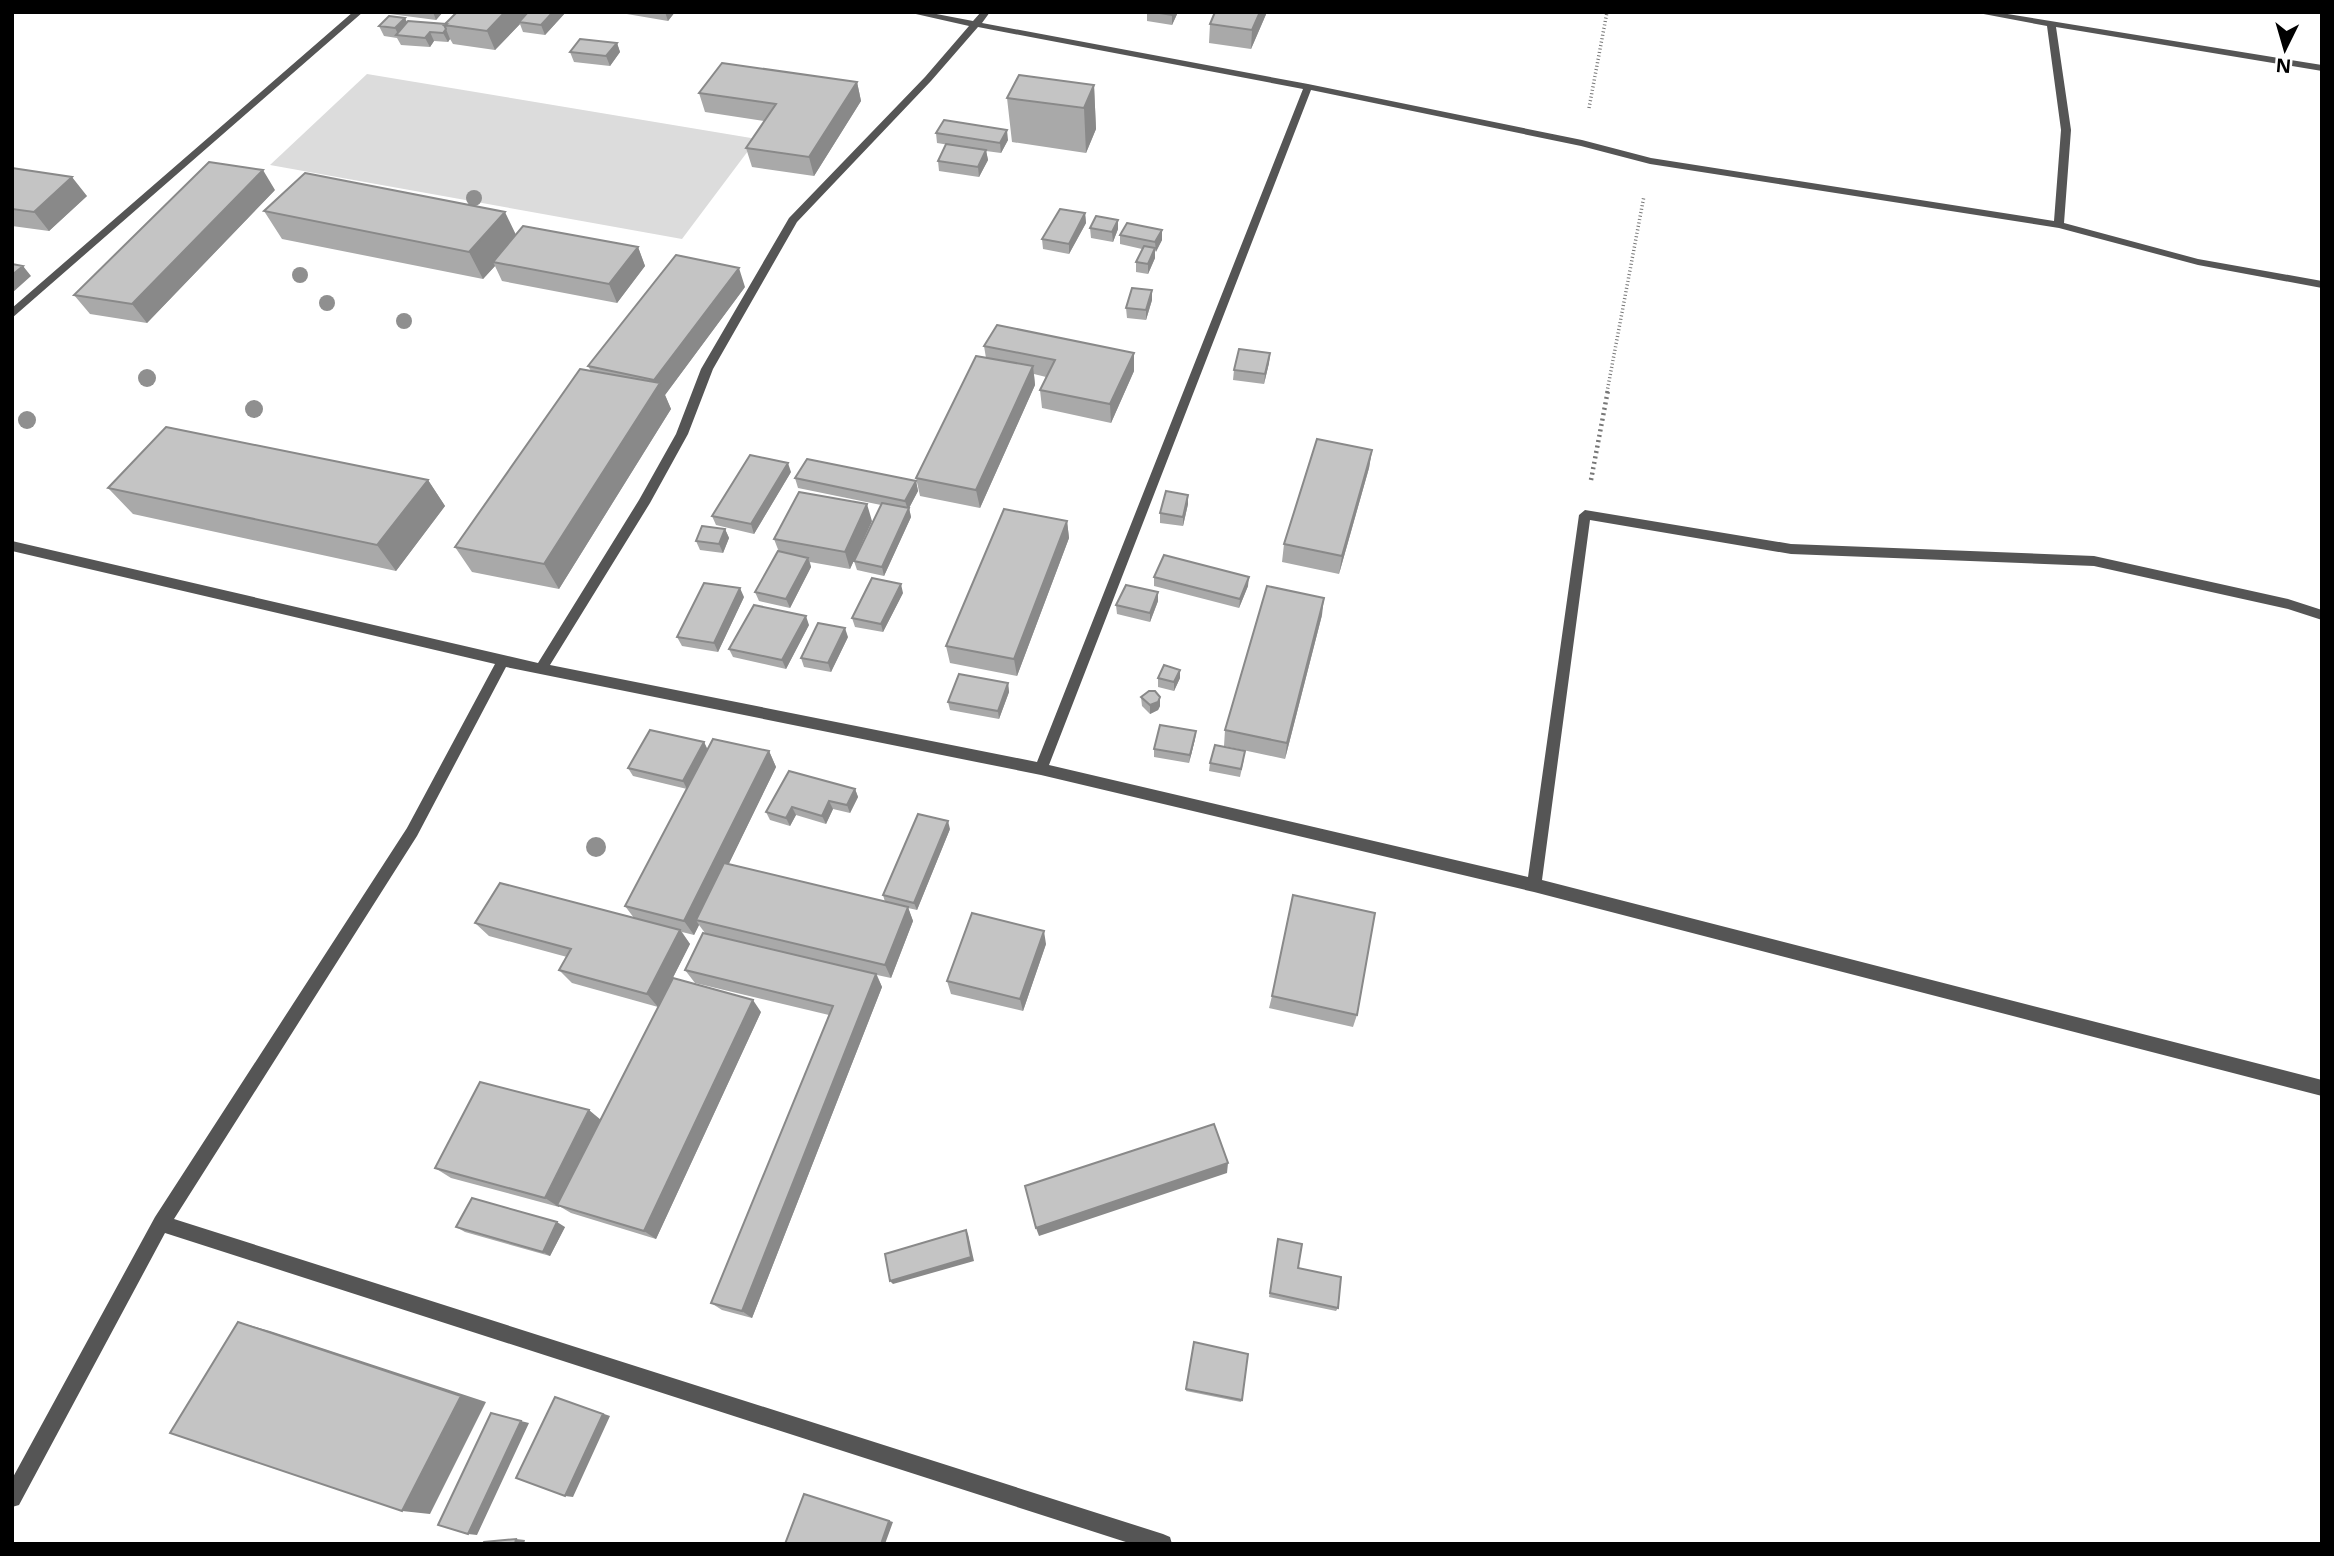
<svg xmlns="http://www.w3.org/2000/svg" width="2334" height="1556" font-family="'Noto Sans',sans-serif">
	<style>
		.green { fill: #dcdcdc }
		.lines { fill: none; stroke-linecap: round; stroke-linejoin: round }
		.path-far1 { stroke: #777; stroke-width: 3.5; stroke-dasharray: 1 2.5; stroke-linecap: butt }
		.path { stroke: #777; stroke-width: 4.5; stroke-dasharray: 2 3.5; stroke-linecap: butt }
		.street { fill: #555; fill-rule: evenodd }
		.tree { fill: #8f8f8f }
		.wall { fill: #a9a9a9 }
		.shaded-wall { fill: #898989 }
		.building { fill: #c4c4c4; stroke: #898989; stroke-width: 2 }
	</style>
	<rect width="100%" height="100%" fill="#fff"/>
	<path class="green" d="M367 74 757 139 682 239 270 165Z"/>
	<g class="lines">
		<path class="path-far1" d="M1589 108 1607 12
			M1607 392 1644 196"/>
		<path class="path" d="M1591 480 1608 390"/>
		<path class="street" d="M353 12H363L12 318V308Z
			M907 12H926L973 21 981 12H990L982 23 1308 84 1582 140 1651 158 2054 221 2061 130 2047 26 1973 12H1995L2322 65V71L2056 27 2071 130 2064 223 2198 259 2322 281V288L2198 265 2059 228 1650 164 1581 146 1311 90 1049 765 1528 877 1579 515 1585 510 1791 544 2094 556 2288 599 2322 610V620L2288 609 2094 566 1791 554 1590 520 1542 880 2322 1080V1096L1534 892 1041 775 506 667 417 836 174 1219 1163 1534 1170 1537 1172 1544H1132L165 1233 19 1505 12 1507V1479L155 1217 407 828 495 664 12 551V541L538 663 639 500 676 434 701 369 789 218 925 77 969 26ZM978 27 1303 89 1037 762 550 665 650 503 688 434 713 369 797 222 931 81Z"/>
	</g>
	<g class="tree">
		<circle cx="474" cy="198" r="8"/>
		<circle cx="300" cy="275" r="8"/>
		<circle cx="327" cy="303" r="8"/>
		<circle cx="404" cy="321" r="8"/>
		<circle cx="147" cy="378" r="9"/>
		<circle cx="254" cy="409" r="9"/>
		<circle cx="27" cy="420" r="9"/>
		<circle cx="596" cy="847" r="10"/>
	</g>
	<path class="wall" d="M389 12H443L436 20 390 14Z
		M566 12 545 35 523 32 520 24 495 50 453 44 450 39 448 42 434 41 430 47 401 45 397 38 384 36 379 26 405 18 407 22 446 24Z
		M615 12H675L668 21Z
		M1147 12H1178L1172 25 1147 21Z
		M1267 12 1251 49 1209 43 1210 24Z
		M617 43 620 52 610 66 574 62 570 52Z
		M857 82 861 101 814 176 752 167 746 148 764 121 705 112 699 93Z
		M1094 85 1096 129 1086 153 1012 142 1007 98Z
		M936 133 1008 140 1001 153 986 151 988 160 979 177 939 171 938 161 962 147 937 143Z
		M12 168 87 196 49 231 12 226Z
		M275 190 147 323 90 314 74 295Z
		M264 211 638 247 645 266 617 303 502 281 495 266 483 279 282 239Z
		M1085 213 1086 223 1069 254 1043 249 1042 239Z
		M1118 220V229L1113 242 1091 238 1090 228Z
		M1120 235 1162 240 1155 252V258L1148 274 1136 272V262L1142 249 1120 244Z
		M745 287 665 395 671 409 559 589 472 572 455 547 591 371 588 366Z
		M1152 300 1146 320 1127 318 1126 308Z
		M984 346 1134 353V371L1111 423 1042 408 1040 390 1046 377 1034 374 1035 385 980 508 920 496 916 478 986 358Z
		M1270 353 1269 363 1264 384 1233 380 1234 370Z
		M1372 450 1369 468 1339 574 1282 562 1284 544Z
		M791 472 754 534 716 525 712 516Z
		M795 478 916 481 918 491 909 508 911 517 884 576 857 570 854 561 881 505 798 488Z
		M428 480 445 506 396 571 133 514 108 488Z
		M1188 495V504L1183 526 1160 523V513Z
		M872 521 850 569 810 562 811 567 790 608 759 601 755 592 779 552 774 539Z
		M1067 521 1069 538 1017 676 950 663 946 646Z
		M725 529 729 538 723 553 700 550 696 541Z
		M1154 577 1248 586 1239 608 1154 586Z
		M903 593 883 632 855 627 852 618Z
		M744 597 718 652 682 646 677 637Z
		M1158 601 1150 622 1117 614 1116 605Z
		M1322 615 1285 759 1224 746 1225 730Z
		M809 625 786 669 733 657 729 649Z
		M848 637 831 672 804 667 801 658Z
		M1158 678H1180L1174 691 1158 687Z
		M1008 683 1009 692 999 719 950 710 948 702Z
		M1141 697H1160V706L1158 710 1150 714 1142 706Z
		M1196 731 1195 739 1189 763 1154 757V749Z
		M704 742 708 750 769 751 776 767 728 865 885 902 883 895 950 829 917 910 908 908 913 921 891 978 877 975 882 987 752 1318 722 1310 711 1303 829 1015 695 983 685 970 705 933 699 925 694 935 682 932 690 944 658 1007 572 983 559 970 567 957 489 936 475 923 634 918 625 906 687 789 633 776 628 768Z
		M1244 759 1240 777 1209 771 1210 763Z
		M855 789 858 797 850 813 833 809 826 824 796 815 790 826 770 820 766 812Z
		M1046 944 1023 1011 951 994 947 981Z
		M1272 996 1357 1015 1353 1027 1269 1008Z
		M761 1012 656 1239 571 1213 559 1206V1207L451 1178 435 1168 601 1120Z
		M456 1227H565L550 1256 465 1232Z
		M1278 1239 1298 1268 1338 1308 1336 1311 1269 1297Z
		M1194 1342 1242 1400 1241 1402 1186 1391Z"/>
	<path class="shaded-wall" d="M433 12H443L436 20Z
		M505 12H530L519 22 520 24 495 50 487 31Z
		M553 12H566L545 35 541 25Z
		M665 12H675L668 21Z
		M1173 12H1178L1172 25V15Z
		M1260 12H1267L1251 49 1252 30Z
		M405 18 409 28 399 36 395 28Z
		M446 29 450 39 448 42 443 33Z
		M430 32 434 41 430 47 425 38Z
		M617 43 620 52 610 66 606 56Z
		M857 82 861 101 814 176 809 157Z
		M1094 85 1096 129 1086 153 1084 108Z
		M1007 130 1008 140 1001 153 1000 143Z
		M986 150 988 160 979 177 978 167Z
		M263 170 275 190 147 323 132 304Z
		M72 177 87 196 49 231 34 212Z
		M505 212 518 239 493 262 495 266 483 279 469 252Z
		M1085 213 1086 223 1069 254V244Z
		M1118 220V229L1113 242 1112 232Z
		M1162 230V240L1156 252 1155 242Z
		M638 247 645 266 617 303 609 284Z
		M1155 248V258L1148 274V264Z
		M23 266 31 276 12 293V275Z
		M739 268 745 287 665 395 671 409 559 589 544 564 657 387 654 380Z
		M1152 290V300L1146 320V310Z
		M1134 353V371L1111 423 1110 404Z
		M1270 353 1269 363 1264 384 1265 374Z
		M1033 366 1035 385 980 508 976 490Z
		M1372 450 1369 468 1339 574 1342 556Z
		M788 463 791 472 754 534 751 524Z
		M428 480 445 506 396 571 377 545Z
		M916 481 918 491 908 510 905 501Z
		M1188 495V504L1183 526V517Z
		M867 504 872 521 850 569 845 552Z
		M909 508 911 517 884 576 882 567Z
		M1067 521 1069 538 1017 676 1014 659Z
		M725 529 729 538 723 553 719 544Z
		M808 558 811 567 790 608 786 599Z
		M1249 577 1248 586 1239 608 1240 599Z
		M901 584 903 593 883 632 881 624Z
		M740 588 744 597 718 652 714 643Z
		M1158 592V601L1150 622V613Z
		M1324 598 1322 615 1285 759 1287 743Z
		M806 616 809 625 786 669 782 660Z
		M845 628 848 637 831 672 828 663Z
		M1180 670V678L1174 691V682Z
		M1008 683 1009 692 999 719 998 711Z
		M1160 697V706L1158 710 1150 714V705Z
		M1196 731 1195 739 1189 763 1190 755Z
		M704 742 708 751 687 789 683 781Z
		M769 751 776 767 701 921 696 920 699 925 694 935 684 921Z
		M855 789 858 797 850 813 847 805Z
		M829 801 833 809 826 824 822 816Z
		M792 807 796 815 790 826 786 818Z
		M948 821 950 829 917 910 914 903Z
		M908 907 913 921 891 978 885 965Z
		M680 930 690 944 658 1007 647 994Z
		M1044 931 1046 944 1023 1011 1020 999Z
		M876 974 882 987 752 1318 742 1311Z
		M753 1000 761 1012 656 1239 644 1231Z
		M589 1110 601 1120 559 1207 545 1198Z
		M1228 1163 1227 1173 1039 1236 1036 1228Z
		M557 1222 565 1227 550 1256 543 1252Z
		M966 1230 968 1234 974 1261 893 1284 890 1281Z
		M238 1322 270 1331 486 1402 430 1514 402 1511Z
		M555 1397 610 1416 573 1497 565 1496Z
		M521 1421 529 1423 477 1535 468 1534Z
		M804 1494 893 1522 885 1544H881Z
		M516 1539 525 1540 524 1544H515Z"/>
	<path class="building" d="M457 12H505L487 31 444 25Z
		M528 12H553L541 25 519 22Z
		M1153 12H1173L1172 15Z
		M1215 12H1260L1252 30 1210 24Z
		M389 16 405 18 395 28 379 26Z
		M408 21 446 24 444 25 446 29 443 33 430 32 425 38 396 35Z
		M580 39 617 43 606 56 570 52Z
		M722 63 857 82 809 157 746 148 776 104 699 93Z
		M1019 75 1094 85 1084 108 1007 98Z
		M944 120 1007 130 1000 143 936 133Z
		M946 144 986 150 978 167 938 161Z
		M209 162 263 170 132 304 74 295Z
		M12 168 72 177 34 212 12 209Z
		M305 173 505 212 469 252 264 211Z
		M1060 209 1085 213 1069 244 1042 239Z
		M1096 216 1118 220 1112 232 1090 228Z
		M1127 223 1162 230 1155 242 1120 235Z
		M523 226 638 247 609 284 493 262Z
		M1144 246 1155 248 1148 264 1136 262Z
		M676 255 739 268 654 380 588 366Z
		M12 264 23 266 12 275Z
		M1132 288 1152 290 1146 310 1126 308Z
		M997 325 1134 353 1110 404 1040 390 1055 360 984 346Z
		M1239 349 1270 353 1265 374 1234 370Z
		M976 356 1033 366 976 490 916 478Z
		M580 369 660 383 544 564 455 547Z
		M166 427 428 480 377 545 108 488Z
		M1317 439 1372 450 1342 556 1284 544Z
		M750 455 788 463 751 524 712 516Z
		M807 459 916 481 905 501 795 478Z
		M1166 491 1188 495 1183 517 1160 513Z
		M799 492 867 504 845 552 774 539Z
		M882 503 909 508 882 567 854 561Z
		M1004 509 1067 521 1014 659 946 646Z
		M702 526 725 529 719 544 696 541Z
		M778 551 808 558 786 599 755 592Z
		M1164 555 1249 577 1240 599 1154 577Z
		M872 578 901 584 881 624 852 618Z
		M704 583 740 588 714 643 677 637Z
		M1126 585 1158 592 1150 613 1116 605Z
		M1267 586 1324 598 1287 743 1225 730Z
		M754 605 806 616 782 660 729 649Z
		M818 623 845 628 828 663 801 658Z
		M1164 665 1180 670 1174 682 1158 678Z
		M959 674 1008 683 998 711 948 702Z
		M1149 691H1155L1160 697 1158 702 1150 705 1141 697Z
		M1160 725 1196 731 1190 755 1154 749Z
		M650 730 704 742 683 781 628 768Z
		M713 739 769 751 684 921 625 906Z
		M1215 745 1245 751 1241 769 1210 763Z
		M789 771 855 789 847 805 829 801 822 816 792 807 786 818 766 812Z
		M918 814 948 821 914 903 883 895Z
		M724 863 908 907 885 965 696 920Z
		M500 883 680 930 647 994 559 970 571 949 475 923Z
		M1293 895 1375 913 1357 1015 1272 996Z
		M972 913 1044 931 1020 999 947 981Z
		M703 933 876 974 742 1311 711 1303 833 1006 685 970Z
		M673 978 753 1000 644 1231 557 1205Z
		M480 1082 589 1110 545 1198 435 1168Z
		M1214 1124 1228 1163 1036 1228 1025 1186Z
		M472 1198 557 1222 543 1252 456 1227Z
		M966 1230 971 1257 890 1281 885 1254Z
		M1278 1239 1302 1244 1298 1268 1341 1277 1338 1308 1270 1293Z
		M238 1322 461 1396 402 1511 170 1433Z
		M1194 1342 1248 1354 1242 1400 1186 1389Z
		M555 1397 603 1414 565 1496 516 1478Z
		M491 1413 521 1421 468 1534 438 1525Z
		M804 1494 889 1521 881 1544H785Z
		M516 1539 515 1544H483L484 1542Z"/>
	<rect width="2334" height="1556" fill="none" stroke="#000000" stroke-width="28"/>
	<g transform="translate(2285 49) rotate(185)" stroke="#ffffff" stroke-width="5" paint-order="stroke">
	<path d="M0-5L12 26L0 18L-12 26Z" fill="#000000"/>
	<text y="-10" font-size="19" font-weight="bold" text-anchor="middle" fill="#000000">N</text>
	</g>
</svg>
